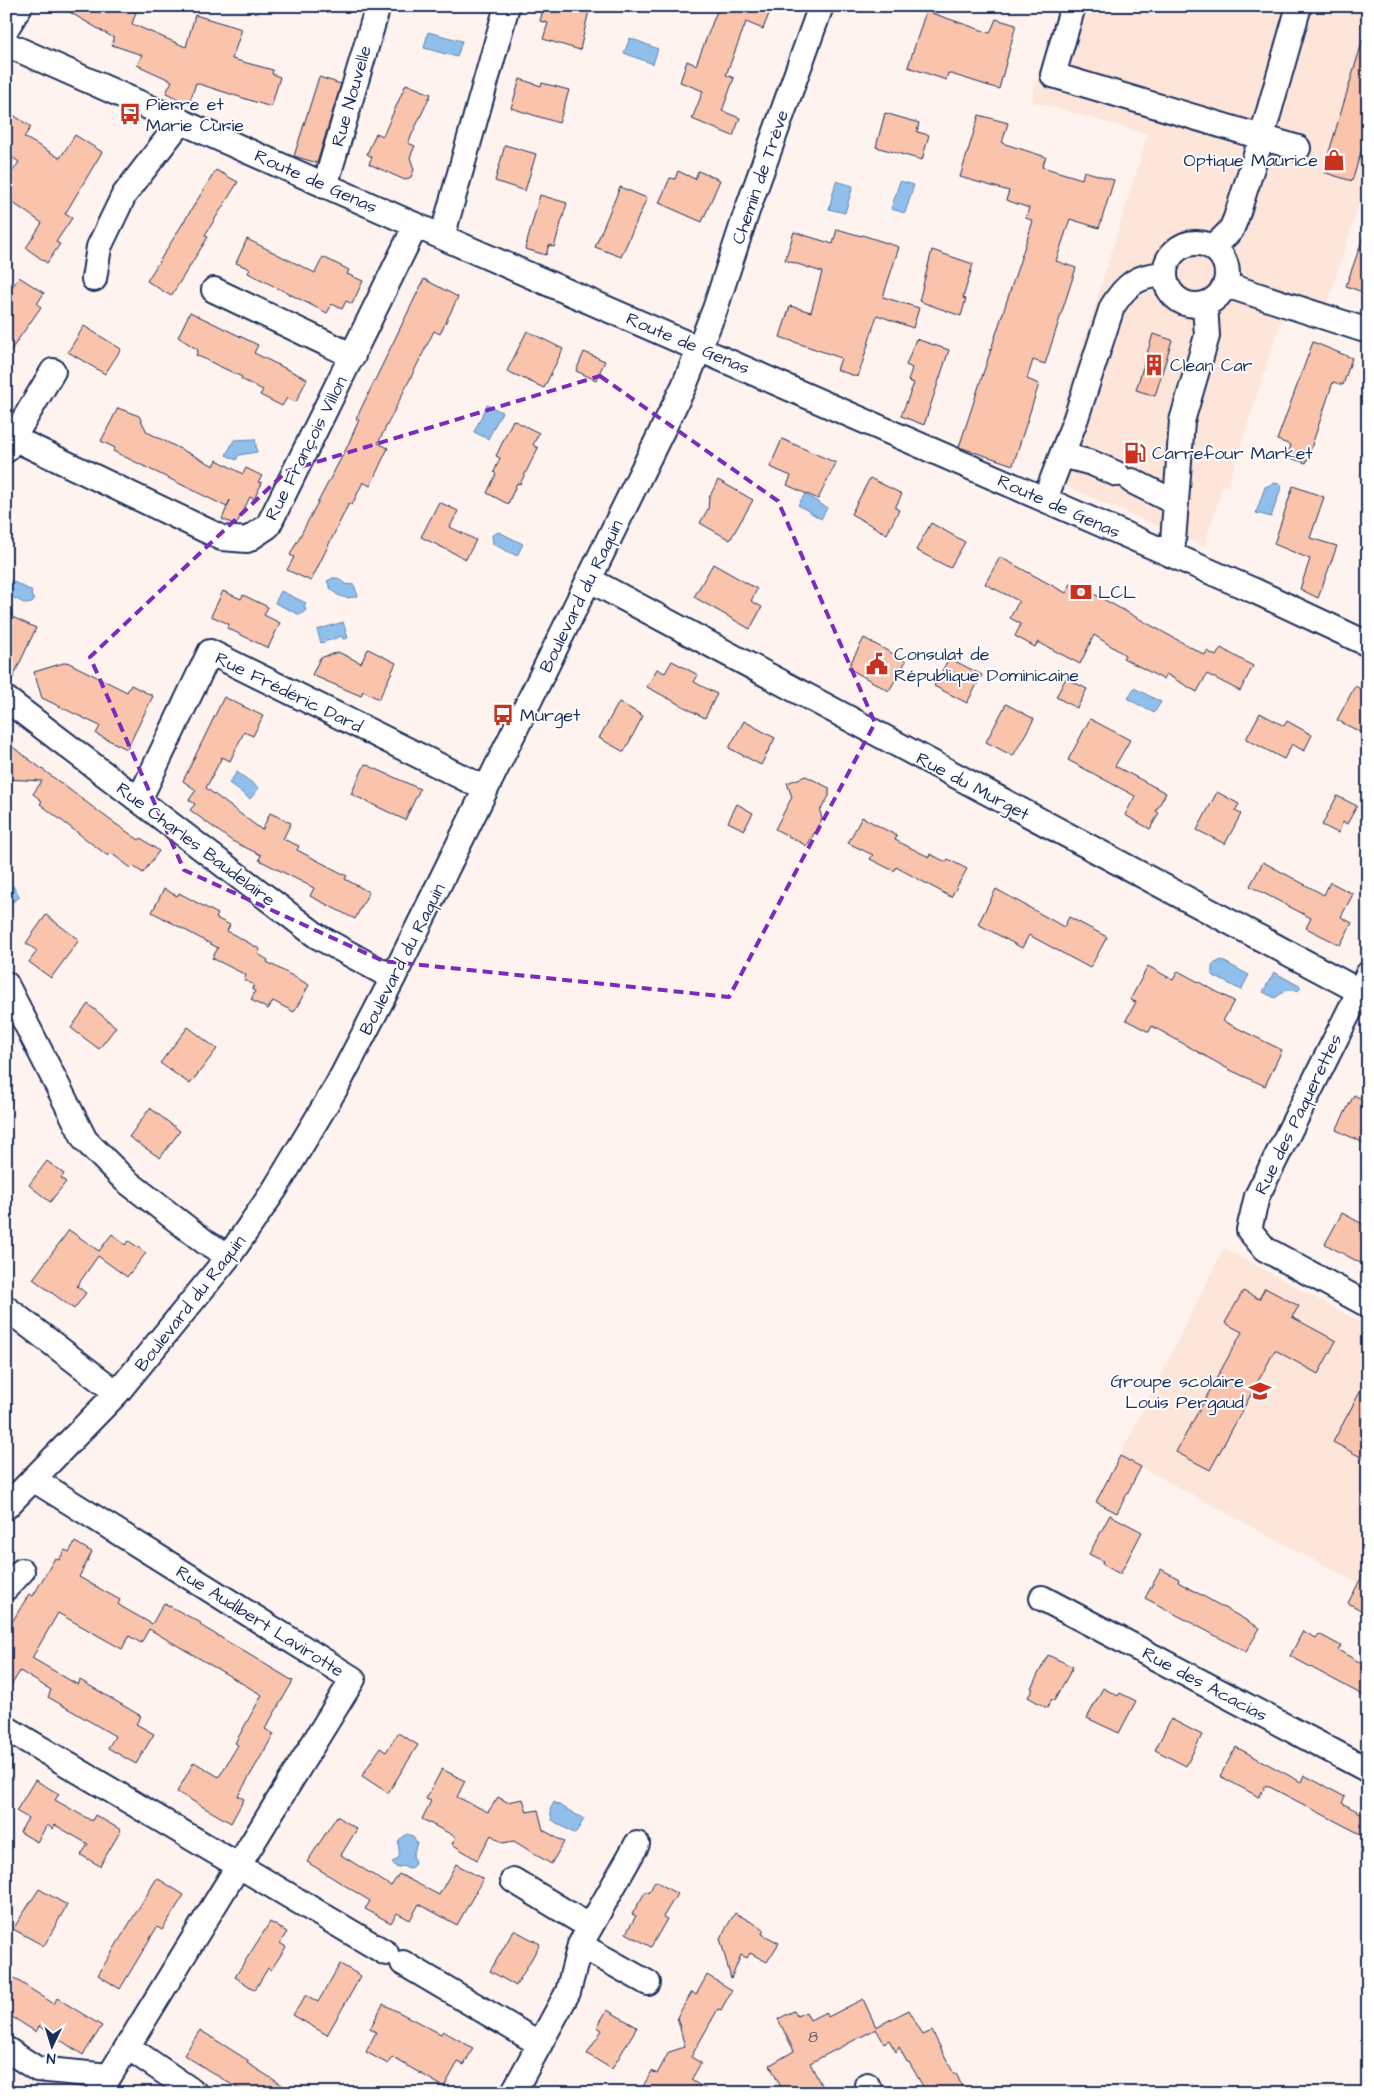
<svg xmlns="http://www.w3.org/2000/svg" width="1374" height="2099" font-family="'Architects Daughter',sans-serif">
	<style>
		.built { fill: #fde5da }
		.water { fill: #90bfeb; stroke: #6185b3 }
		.building { fill: #fac3ac; stroke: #1b2f5e }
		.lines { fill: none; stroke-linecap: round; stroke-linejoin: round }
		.minor-casing { stroke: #1b2f5e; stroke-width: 28 }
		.minor { stroke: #fff; stroke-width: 24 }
		.marked { fill: none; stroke: #7b2cbf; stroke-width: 4; stroke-dasharray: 10 6; stroke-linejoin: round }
		.labels { text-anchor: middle; stroke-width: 4; stroke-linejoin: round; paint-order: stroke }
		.number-label { font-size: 15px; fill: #535472 }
		.street-label { font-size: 18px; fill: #1b2f5e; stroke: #fff }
		.poi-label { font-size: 18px; fill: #1b2f5e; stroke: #fff; text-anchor: start }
	</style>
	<rect width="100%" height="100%" fill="#fef3ee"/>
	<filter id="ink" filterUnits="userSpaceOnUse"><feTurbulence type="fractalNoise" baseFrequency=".02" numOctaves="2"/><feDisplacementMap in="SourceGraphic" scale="10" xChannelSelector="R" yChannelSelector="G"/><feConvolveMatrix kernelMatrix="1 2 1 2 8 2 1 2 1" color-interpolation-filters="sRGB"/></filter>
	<g filter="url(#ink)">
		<path class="built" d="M1058 6H1368V177L1327 304 1290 292 1228 486 1223 485 1204 546 1042 476 1148 134 1031 101Z
			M1224 1248 1368 1326V1589L1120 1456Z"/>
		<path class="water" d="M428 32 462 41 457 57 424 48Z
			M630 38 658 49 653 64 624 53Z
			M836 181 853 186 845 213 829 209Z
			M900 181 914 185 905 213 891 209Z
			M487 405 502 412 488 439 474 432Z
			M255 439 257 452 239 455 236 460 226 455 234 440Z
			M1275 483 1282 485 1271 517 1256 513 1265 487Z
			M805 494 827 508 821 519 798 505Z
			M499 532 523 544 517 556 493 544 492 535Z
			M333 578H338L345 584 354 585 358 596C344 601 332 595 327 581Z
			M8 579 32 591 31 595 34 600 32 603 26 604 6 594Z
			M281 591 306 603 304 606 306 610 300 615 275 603Z
			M343 622 348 638 343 639 342 636 321 643 317 630Z
			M1134 688 1161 702 1154 713 1128 699Z
			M237 772 259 788 250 799 229 783Z
			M6 875 20 897 11 903 6 899Z
			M1221 960 1249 975 1241 990 1212 975V965Z
			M1274 972 1301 987 1298 991 1286 990 1275 998 1263 992Z
			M554 1802 584 1819 575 1834 552 1820 550 1810Z
			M407 1834 413 1836 417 1843 413 1855 415 1864 411 1868 401 1866 397 1868 392 1862C405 1858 396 1849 399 1840Z"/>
		<path class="building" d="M59 6H118L136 12 132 24 186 47 195 15 242 29 232 59 273 70 272 74 280 77 271 107 196 83 189 104 166 93 172 81 137 65 142 55 112 45 114 38Z
			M544 6H590L580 50 543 39 548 23 540 21Z
			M709 6H772L763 29 746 22 726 75 734 78 722 111 740 118 733 136 692 119 703 91 680 82 687 61 696 65 717 11 709 8Z
			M926 11 990 33 996 19 1016 25 999 89 948 73 946 80 908 67Z
			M1363 39 1368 40V130L1352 181 1323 172Z
			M319 77 341 84 317 163 294 156Z
			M520 79 541 86 542 83 569 90 559 123 511 108Z
			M406 84 431 94 408 143 415 146 410 157 414 170 411 177 405 180 369 164 372 157 367 154 376 133 383 136Z
			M6 110 31 127 24 137 60 158 75 135 102 152 65 214 72 218 56 242 60 244 47 263 26 248 42 223 6 198V181L19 162 10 156 6 162Z
			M885 113 919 123 917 132 929 135 922 160 876 147Z
			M979 115 1008 123 1002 143 1046 157 1042 167 1082 179 1084 171 1114 180 1099 228 1070 219 1056 261 1076 268 1045 364 1033 360 1027 379 1039 384 1013 465 959 447 1033 221 1026 218 1029 208 1006 200 1009 191 960 177Z
			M505 145 536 154 525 191 495 181Z
			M216 170 238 182 205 235 208 237 171 296 147 281Z
			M678 171 695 179 698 171 720 180 702 222 659 203 670 178 675 179Z
			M620 187 647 198 621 257 595 247Z
			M540 195 567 203 554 247 549 245 546 255 525 249Z
			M837 229 861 236 862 235 899 247 883 297 919 308 913 328 877 315 858 377 837 370 841 358 780 337 790 306 811 312 822 272 785 260 794 232 833 244Z
			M1365 232 1368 233V294L1346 286Z
			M247 239 315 273 323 257 349 270 347 274 363 281 352 304 346 301 342 309 332 304 327 313 248 273 250 269 236 263Z
			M932 250 973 264 963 298 966 299 961 316 919 301Z
			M19 277 44 293 37 304 41 307 6 357V296Z
			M424 279 458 297 440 334 434 331 378 443 388 448 370 486 363 482 352 505 349 503 311 581 287 570 294 557 290 555 347 447 359 420 356 419Z
			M190 312 258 345 254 353 307 379 296 402 287 398 282 406 260 395 263 390 241 379 242 377 196 355 198 350 178 337Z
			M84 326 121 349 105 374 68 352Z
			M527 331 563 349 544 388 507 371Z
			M1153 334 1172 340 1155 396 1136 390Z
			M916 339 949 350 924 425 901 416 914 383 908 381 912 368 906 365Z
			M1313 342 1352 358 1343 385 1333 382 1306 463 1287 457 1291 445 1277 440Z
			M584 352 605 361 596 380 576 371Z
			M118 408 139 416 147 432 214 466 217 460 243 474 246 468 262 476 258 482 262 483 254 499 250 497 236 525 222 519 230 500 227 507 113 451 115 448 101 441Z
			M513 420 539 433 533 445 538 448 520 484 517 483 508 504 487 493 496 474 494 472 500 458 496 456Z
			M782 439 836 463 818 499 787 485 791 476 770 467Z
			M870 478 902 494 895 508 899 510 887 534 851 514Z
			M718 480 753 500 730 540 700 523 708 509 709 498Z
			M1293 486 1324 497 1310 538 1337 546 1318 598 1300 589 1310 559 1274 544Z
			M439 502 458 511 450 527 476 540 466 559 421 537Z
			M931 523 965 542 950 568 916 550Z
			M1000 557 1066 593 1072 582 1205 655 1207 651 1216 656 1221 648 1253 666 1240 691 1207 674 1197 692 1166 674 1163 679 1123 658 1125 655 1094 635 1080 664 1038 642 1035 647 1015 636 1021 624 1010 618 1019 601 985 584Z
			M713 564 757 589 751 601 762 607 750 629 694 597Z
			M223 591 241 599 243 595 268 607 264 615 280 623 268 648 227 628 229 624 211 616Z
			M6 614 36 628 9 686H6Z
			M864 638 906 661 889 691 848 668Z
			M368 649 396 663 379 699 363 691 361 696 312 675 320 658 338 652 361 663Z
			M949 658 982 675 967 703 934 686Z
			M672 661 698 675 694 682 717 694 705 718 647 687 657 669 665 673Z
			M67 662 127 692 131 685 153 696 127 749 96 734 100 726 42 698 34 672Z
			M1066 678 1087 689 1077 708 1056 697Z
			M1355 686 1368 693V736L1337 720Z
			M224 697 263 716 253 736 244 732 230 761 222 757 206 788 262 830 270 813 291 823 283 839 299 846 297 850 347 876 345 879 369 892 355 919 310 896 314 888 259 860 261 855 232 841 190 810 195 804 189 800 196 790 183 781Z
			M619 702 643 716 624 752 599 738Z
			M1006 704 1034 719 1013 756 986 742Z
			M1260 713 1284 726 1287 721 1312 735 1304 751 1292 744 1284 759 1246 739Z
			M1090 719 1130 740 1115 766 1166 793 1156 811 1159 813 1150 829 1125 815 1135 796 1068 760Z
			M744 721 775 738 761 765 729 748Z
			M6 742 110 820 139 840 141 838 159 851 143 873 133 866 131 868 111 853 108 856 40 804 42 801 33 794 42 781 6 779Z
			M365 764 420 789 405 820 351 794Z
			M806 776 829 788V796L820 811 822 819 807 846 775 829 792 797 787 783Z
			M1217 792 1239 804 1235 811 1241 814 1225 844 1197 830Z
			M1337 796 1357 806 1347 824 1343 822 1338 833 1322 825Z
			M737 804 753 813 744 830 728 822Z
			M862 817 897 836 895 840 929 857 930 854 946 862 948 859 967 869 951 897 896 867 894 871 870 859 873 855 848 843Z
			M1263 862 1324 895 1330 882 1353 894 1341 917 1352 923 1340 945 1306 928 1311 918 1250 886Z
			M164 889 177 896 179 893 218 914 216 918 230 925 227 931 260 949 258 954 268 960 267 962 309 985 294 1012 273 1001 268 1009 251 1000 255 991 252 989 254 985 244 980 246 975 212 958 218 948 152 912Z
			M996 889 1064 927 1069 917 1107 937 1090 968 1029 935 1022 948 978 924Z
			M46 915 79 940 51 978 29 962 37 951 26 943Z
			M1148 966 1173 980 1178 971 1234 1001 1223 1021 1282 1050 1265 1086 1230 1070 1152 1026 1149 1032 1126 1020 1136 1002 1130 1000Z
			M88 1004 116 1027 99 1049 71 1028Z
			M188 1027 217 1049 190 1084 160 1063Z
			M1354 1095 1368 1102V1145L1336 1130Z
			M150 1108 180 1131 160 1158 129 1137Z
			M47 1161 64 1174 61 1178 66 1182 50 1202 29 1185Z
			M1342 1213 1368 1227V1267L1325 1244Z
			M69 1230 99 1251 112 1234 125 1245 129 1241 146 1253 127 1277 98 1256 77 1286 86 1293 74 1309 33 1279Z
			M1265 1288 1299 1306 1292 1317 1336 1341 1318 1374 1275 1350 1210 1470 1176 1452 1242 1332 1225 1323 1243 1291 1259 1299Z
			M1368 1377V1461L1333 1442Z
			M1120 1456 1141 1467 1117 1513 1096 1502Z
			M1110 1515 1142 1532 1120 1574 1102 1564 1103 1561 1089 1554Z
			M75 1542 92 1552 79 1577 120 1600 118 1604 122 1607 152 1624 164 1603 201 1623 200 1625 293 1681 265 1729 274 1734 238 1796 244 1799 231 1823 177 1792 194 1762 219 1777 238 1745 235 1743 262 1695 149 1629 141 1643 129 1636 122 1649 58 1613 32 1658 78 1685 80 1680 141 1716 136 1724 154 1734 136 1764 108 1748 115 1736 48 1697 51 1690 20 1671 6 1694V1632L29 1594 33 1596 55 1558 59 1560 65 1550 69 1552Z
			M1368 1565V1614L1348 1603Z
			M1161 1569 1179 1579 1178 1582 1260 1628 1246 1652 1145 1598Z
			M1303 1631 1316 1638 1319 1634 1341 1646 1338 1650 1368 1667V1698L1290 1656Z
			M1048 1655 1073 1667 1054 1701 1052 1699 1047 1708 1028 1697 1033 1689 1031 1688Z
			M1103 1688 1118 1696 1120 1693 1136 1701 1119 1733 1087 1718Z
			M1171 1719 1202 1735 1186 1766 1155 1750Z
			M398 1733 418 1745 388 1793 362 1776 380 1748 386 1752Z
			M1236 1747 1301 1782 1304 1775 1345 1797 1342 1803 1368 1817V1838L1266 1785 1259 1797 1220 1776Z
			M442 1769 465 1781 457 1797 488 1812 498 1797 507 1802 523 1799 527 1812 538 1810 543 1830 564 1842 551 1864 514 1841 503 1843 491 1835 477 1860 452 1844 456 1837 422 1819 431 1801 426 1799Z
			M35 1780 59 1794 55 1800 92 1821 95 1815 121 1830 100 1866 81 1855 88 1844 55 1825 53 1829 47 1825 37 1842 20 1832 28 1818 16 1811Z
			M337 1816 357 1829 341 1855 391 1886 399 1874 439 1895 456 1864 483 1879 457 1925 419 1904 410 1920 397 1913 391 1923 365 1909 370 1901 307 1862Z
			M157 1878 184 1895 162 1930 157 1927 120 1989 98 1975Z
			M655 1881 677 1894 663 1917 667 1919 651 1947 626 1933 636 1916 632 1914 646 1891 649 1893Z
			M39 1889 67 1905 44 1946 13 1929Z
			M735 1913 764 1929 762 1934 779 1943 767 1962 750 1953 747 1958 741 1955 731 1979 720 1938Z
			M270 1922 287 1932 280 1943 286 1947 271 1970 268 1968 255 1990 235 1977Z
			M514 1930 540 1944 516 1986 490 1971Z
			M340 1964 361 1976 327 2035 293 2015 306 1995 318 2002Z
			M6 1973 54 2004 57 1998 102 2026 83 2055 39 2026 36 2032 6 2013Z
			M707 1975 732 1990 721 2010 718 2009 691 2057 701 2063 691 2080 712 2093H639L652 2071 657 2074 669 2052 685 2047 677 2017 692 1992 696 1995Z
			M863 1999 876 2027 909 2010 923 2035 932 2031 954 2074 956 2073 965 2093H915L924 2088 909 2062H907L899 2047 896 2052 889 2040 884 2043 876 2029 810 2063 825 2093H784L770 2065 794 2051 778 2019 794 2011 797 2016 806 2012 810 2020 826 2012 828 2017Z
			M383 2004 441 2034 443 2031 473 2048 464 2065 458 2062 444 2087 392 2057 388 2064 366 2052 376 2032 370 2029Z
			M607 2010 637 2027 612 2069 587 2054 602 2030 597 2027Z
			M200 2030 249 2061 247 2063 295 2093H245L184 2055Z"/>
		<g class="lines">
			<g class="minor-casing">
				<path id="minor" d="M1073 6 1053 75 1298 148
					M6 29 20 6
					M6 44 442 237 1257 592 1368 644
					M325 186 378 6
					M442 237 507 6
					M1165 274a31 31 0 1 1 62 0a31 31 0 1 1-62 0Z
					M1213 248 1231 230 1236 218 1262 136 1299 6
					M94 279 99 247 124 195 181 121
					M1226 285 1368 331
					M214 290 353 356
					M13 438 222 538 247 540 268 526 416 225
					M6 450 53 371
					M1062 455 1092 463 1117 474
					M1132 481 1176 503
					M1045 499 1076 418 1112 307C1125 286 1138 274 1164 275
					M1172 555 1182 421 1207 336 1205 304
					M588 579 1359 991
					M6 699 317 936 393 978
					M139 800 210 652 486 789
					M1368 974 1257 1196 1249 1230 1265 1249 1368 1305
					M6 984 85 1140 125 1180 205 1242 229 1256
					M6 1308 117 1393
					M33 1479 353 1679 99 2093
					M6 1507 117 1393 229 1256 275 1189 338 1084 393 978 684 386 715 309 747 211 821 6
					M6 1588 22 1571
					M1042 1598 1368 1770
					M6 1728 386 1953
					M513 1880 590 1927
					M580 1945 648 1983
					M403 1963 540 2044
					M128 2047 195 2093
					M6 2049 37 2069 109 2076
					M867 2085 871 2093
					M513 2093 568 1992 580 1945 637 1844"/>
			</g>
			<use href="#minor" class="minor"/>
		</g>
	</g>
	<path class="marked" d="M600 376 778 501 875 723 729 997 383 961 184 870 90 657 287 471Z"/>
	<defs>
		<g id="bus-bare" transform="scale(1.725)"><path d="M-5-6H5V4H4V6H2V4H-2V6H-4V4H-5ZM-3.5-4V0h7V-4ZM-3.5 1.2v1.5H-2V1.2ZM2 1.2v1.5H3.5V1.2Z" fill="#c8321e" stroke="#fff" stroke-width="2.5" paint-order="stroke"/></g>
		<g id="shop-bare" transform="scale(1.725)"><path d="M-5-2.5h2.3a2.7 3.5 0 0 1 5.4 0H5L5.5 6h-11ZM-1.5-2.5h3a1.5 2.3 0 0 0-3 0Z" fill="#c8321e" stroke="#fff" stroke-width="2.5" paint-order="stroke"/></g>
		<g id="building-bare" transform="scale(1.725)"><path d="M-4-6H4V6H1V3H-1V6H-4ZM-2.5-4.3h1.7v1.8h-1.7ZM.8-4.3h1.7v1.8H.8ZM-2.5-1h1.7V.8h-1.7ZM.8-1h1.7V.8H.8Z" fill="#c8321e" stroke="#fff" stroke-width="2.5" paint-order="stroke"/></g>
		<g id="fuel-bare" transform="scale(1.725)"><path d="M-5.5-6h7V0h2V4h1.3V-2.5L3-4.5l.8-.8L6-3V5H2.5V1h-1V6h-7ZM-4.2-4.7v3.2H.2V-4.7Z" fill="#c8321e" stroke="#fff" stroke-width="2.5" paint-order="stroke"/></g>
		<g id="bank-bare" transform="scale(1.725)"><path d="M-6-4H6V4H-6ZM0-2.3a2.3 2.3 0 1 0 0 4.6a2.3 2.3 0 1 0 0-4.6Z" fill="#c8321e" stroke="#fff" stroke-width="2.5" paint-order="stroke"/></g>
		<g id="civic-bare" transform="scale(1.725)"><path d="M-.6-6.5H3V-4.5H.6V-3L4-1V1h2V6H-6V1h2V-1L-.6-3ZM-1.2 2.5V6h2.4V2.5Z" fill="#c8321e" stroke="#fff" stroke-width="2.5" paint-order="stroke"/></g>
		<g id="school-bare" transform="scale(1.725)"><path d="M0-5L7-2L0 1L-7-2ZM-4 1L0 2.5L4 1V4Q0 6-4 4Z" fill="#c8321e" stroke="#fff" stroke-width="2.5" paint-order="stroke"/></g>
	</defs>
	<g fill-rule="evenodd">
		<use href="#bus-bare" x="130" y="114"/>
		<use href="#shop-bare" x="1334" y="160"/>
		<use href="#building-bare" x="1154" y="365"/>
		<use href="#fuel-bare" x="1135" y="453"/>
		<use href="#bank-bare" x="1081" y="592"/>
		<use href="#civic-bare" x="877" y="664"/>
		<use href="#bus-bare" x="503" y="715"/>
		<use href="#school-bare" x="1260" y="1391"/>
	</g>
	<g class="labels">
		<g class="number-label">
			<text x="813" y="2042">8</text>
		</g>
		<g class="street-label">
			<text transform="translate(351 96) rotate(-74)" y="6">Rue Nouvelle</text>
			<text transform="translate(760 177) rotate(-71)" y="6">Chemin de Trève</text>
			<text transform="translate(316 181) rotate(24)" y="6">Route de Genas</text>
			<text transform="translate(688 343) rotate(23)" y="6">Route de Genas</text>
			<text transform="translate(306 448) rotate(-63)" y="6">Rue François Villon</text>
			<text transform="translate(1059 506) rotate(24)" y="6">Route de Genas</text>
			<text transform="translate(581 596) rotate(-64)" y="6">Boulevard du Raquin</text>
			<text transform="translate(289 692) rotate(26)" y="6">Rue Frédéric Dard</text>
			<text transform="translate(973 786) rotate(28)" y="6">Rue du Murget</text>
			<text transform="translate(196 844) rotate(37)" y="6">Rue Charles Baudelaire</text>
			<text transform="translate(402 959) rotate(-63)" y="6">Boulevard du Raquin</text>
			<text transform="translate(1298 1114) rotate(-64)" y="6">Rue des Paquerettes</text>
			<text transform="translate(190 1303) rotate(-52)" y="6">Boulevard du Raquin</text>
			<text transform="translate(260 1621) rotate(32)" y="6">Rue Audibert Lavirotte</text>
			<text transform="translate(1205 1684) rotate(28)" y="6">Rue des Acacias</text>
		</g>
		<g class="poi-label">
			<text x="146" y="110">Pierre et<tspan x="146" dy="21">Marie Curie</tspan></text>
			<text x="1318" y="166" text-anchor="end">Optique Maurice</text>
			<text x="1170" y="371">Clean Car</text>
			<text x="1152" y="459">Carrefour Market</text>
			<text x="1098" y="598">LCL</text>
			<text x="894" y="660">Consulat de<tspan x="894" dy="21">République Dominicaine</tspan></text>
			<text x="520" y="721">Murget</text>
			<text x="1244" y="1387" text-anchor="end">Groupe scolaire<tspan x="1244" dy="21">Louis Pergaud</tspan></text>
		</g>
	</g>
	<rect width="1374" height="2099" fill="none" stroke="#fff" stroke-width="25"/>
	<rect x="12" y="12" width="1349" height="2074" fill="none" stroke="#1b2f5e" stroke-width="2" filter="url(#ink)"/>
	<g transform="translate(52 2046) rotate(184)" stroke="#ffffff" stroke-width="4" paint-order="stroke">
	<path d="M0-4L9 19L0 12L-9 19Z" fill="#1b2f5e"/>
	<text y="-8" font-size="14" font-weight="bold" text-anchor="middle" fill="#1b2f5e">N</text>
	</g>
</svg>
